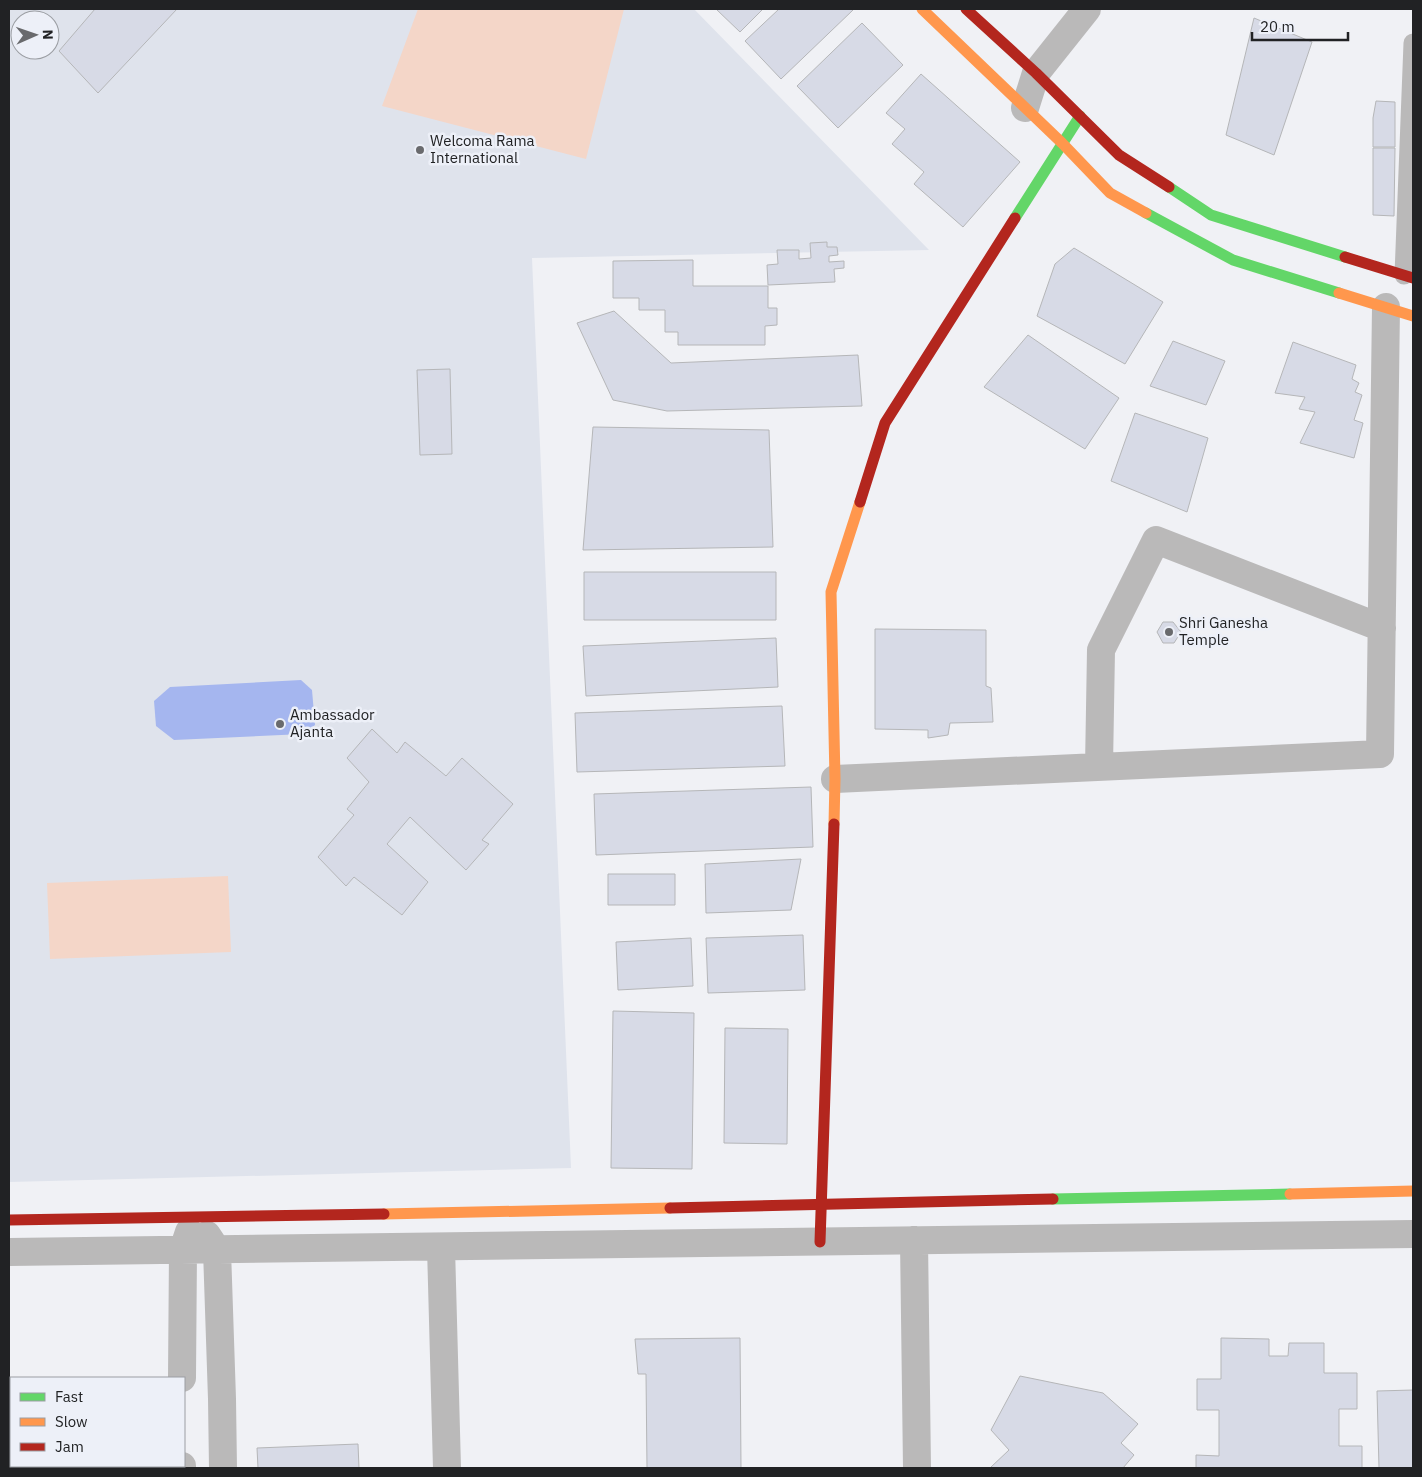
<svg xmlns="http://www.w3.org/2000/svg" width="1422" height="1477" font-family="'IBM Plex Sans',sans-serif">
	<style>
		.built { fill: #dfe3ec; fill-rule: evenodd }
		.green { fill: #f4d6c8 }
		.water { fill: #a5b6ef }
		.building { fill: #d7dae6; stroke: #b5b6b8 }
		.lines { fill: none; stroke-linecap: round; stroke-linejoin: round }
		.lane { stroke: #bab9b9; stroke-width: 19 }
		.street { stroke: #bab9b9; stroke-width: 28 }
		.fast { stroke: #63d668; stroke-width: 11 }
		.slow { stroke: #ff974d; stroke-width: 11 }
		.jam { stroke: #b3261e; stroke-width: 11 }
		.poi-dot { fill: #696a6d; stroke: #edf0f8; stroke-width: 2 }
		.labels { text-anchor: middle; stroke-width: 5; stroke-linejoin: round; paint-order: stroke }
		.poi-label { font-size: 15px; fill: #212224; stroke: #edf0f8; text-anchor: start }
	</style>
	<rect width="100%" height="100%" fill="#f0f1f5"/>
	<path class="built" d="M9 9H694L929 250 532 258 571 1168 9 1182ZM20 20H50V50H20Z"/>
	<path class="green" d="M418 9H624L586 159 382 106Z
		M228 876 231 952 50 959 47 883Z"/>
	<path class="water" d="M301 680 312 690 315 725 303 734 174 740 156 726 154 701 170 687Z"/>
	<path class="building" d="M95 9H177L98 93 59 51Z
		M716 9H763L740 32Z
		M779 9H852L853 10 781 79 745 41Z
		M1254 18 1312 42 1274 155 1226 135Z
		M862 23 903 65 838 128 797 86Z
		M921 74 1020 162 963 227 914 184 924 172 892 144 905 129 886 113Z
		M1376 101 1395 102V147H1373V118Z
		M1373 148H1395L1394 216 1373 215Z
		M827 242V247H837L838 255 829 256V262L844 261V268L834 269 835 282 768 285 767 265 778 264 777 250H799V259L811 258 810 243Z
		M1074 248 1163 302 1125 364 1037 316 1055 264Z
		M693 260V286H768V308H777V325L765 326V345H678V332H665V310H639V298H613V261Z
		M614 311 671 363 858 355 862 406 667 411 613 400 577 323Z
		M1028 335 1119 398 1085 449 984 387Z
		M1173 341 1225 361 1206 405 1150 386Z
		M1293 342 1356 365 1352 379 1359 383 1355 392 1362 395 1354 420 1363 423 1354 458 1300 443 1315 412 1299 409 1305 397 1275 393Z
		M450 369 452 454 420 455 417 370Z
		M1135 413 1208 438 1187 512 1111 481Z
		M593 427 769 430 773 547 583 550Z
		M584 572H776V620H584Z
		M1163 622H1173L1181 632 1174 643H1163L1157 632Z
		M875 629 986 630V686L991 688 993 722 950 723 948 735 928 738V730L875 729Z
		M776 638 778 687 586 696 583 646Z
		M782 706 785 766 577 772 575 713Z
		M372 729 397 753 405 742 446 776 462 758 513 804 482 840 489 844 466 870 410 817 387 844 428 882 402 915 354 877 346 886 318 857 354 815 347 809 369 782 347 758Z
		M811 787 813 847 596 855 594 794Z
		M801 859 791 910 706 913 705 864Z
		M608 874H675V905H608Z
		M803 935 805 990 708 993 706 938Z
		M691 938 693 986 618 990 616 942Z
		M613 1011 694 1013 692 1169 611 1168Z
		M725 1028 788 1029 787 1144 724 1143Z
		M740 1338 741 1468H647L646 1374H638L635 1339Z
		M1221 1338 1269 1339V1356H1288L1289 1343H1324V1373H1357V1409H1339V1446H1362V1468H1196V1455L1219 1456V1410H1197V1379H1221Z
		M1020 1376 1103 1393 1138 1424 1121 1443 1134 1455 1123 1468H993L991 1467 1009 1450 991 1430Z
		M1413 1390V1468H1379L1377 1391Z
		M358 1444 359 1468H258L257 1448Z
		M9 1451H11V1466H160V1468H9Z"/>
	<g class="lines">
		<path class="lane" d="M1404 275 1413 43"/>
		<path class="street" d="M1025 108 1036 73 1087 9
			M1099 767 1101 650 1156 540 1382 628
			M835 779 1380 754 1386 307
			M207 1235 217 1250 222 1399 223 1468
			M914 1240 917 1468
			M441 1247 447 1468
			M9 1252 1413 1234
			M182 1378 183 1250 189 1232
			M182 1468V1466"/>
		<path class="fast" d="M1169 187 1211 215 1345 257
			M1146 213 1233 260 1339 293
			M1015 218 1080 116
			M1053 1199 1290 1194"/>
		<path class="slow" d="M922 9 1062 143 1110 193 1146 213
			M1339 293 1413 316
			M834 824 835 779 831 592 860 502
			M1290 1194 1413 1191
			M384 1214 670 1208"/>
		<path class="jam" d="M966 9 1036 73 1119 155 1169 187
			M1345 257 1413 278
			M860 502 885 423 1015 218
			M670 1208 1053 1199
			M9 1220 384 1214
			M820 1242 834 824"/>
	</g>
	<g class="poi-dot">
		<circle cx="420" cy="150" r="5"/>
		<circle cx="1169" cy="632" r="5"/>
		<circle cx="280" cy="724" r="5"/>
	</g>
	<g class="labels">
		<g class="poi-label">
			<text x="430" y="146">Welcoma Rama<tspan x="430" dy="17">International</tspan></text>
			<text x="1179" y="628">Shri Ganesha<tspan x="1179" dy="17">Temple</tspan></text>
			<text x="290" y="720">Ambassador<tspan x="290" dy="17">Ajanta</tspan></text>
		</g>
	</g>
	<rect width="1422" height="1477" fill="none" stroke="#212224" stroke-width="20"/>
	<rect x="10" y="1377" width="175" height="90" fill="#edf0f8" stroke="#9b9ea3"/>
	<rect x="20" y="1393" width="25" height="8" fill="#63d668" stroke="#9b9ea3"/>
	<text x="55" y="1402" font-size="15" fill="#212224">Fast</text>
	<rect x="20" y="1418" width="25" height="8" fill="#ff974d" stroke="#9b9ea3"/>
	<text x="55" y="1427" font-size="15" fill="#212224">Slow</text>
	<rect x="20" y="1443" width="25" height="8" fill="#b3261e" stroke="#9b9ea3"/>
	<text x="55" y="1452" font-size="15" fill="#212224">Jam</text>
	<g transform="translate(35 35) rotate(88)"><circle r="24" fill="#edf0f8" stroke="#9b9ea3"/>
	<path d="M0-4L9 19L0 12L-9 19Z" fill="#696a6d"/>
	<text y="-8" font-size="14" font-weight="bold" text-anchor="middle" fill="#212224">N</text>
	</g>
	<path d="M1252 32v8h96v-8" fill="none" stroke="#212224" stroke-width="2.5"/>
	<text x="1260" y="32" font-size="15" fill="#212224" stroke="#edf0f8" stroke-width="4" paint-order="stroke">20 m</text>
</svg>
